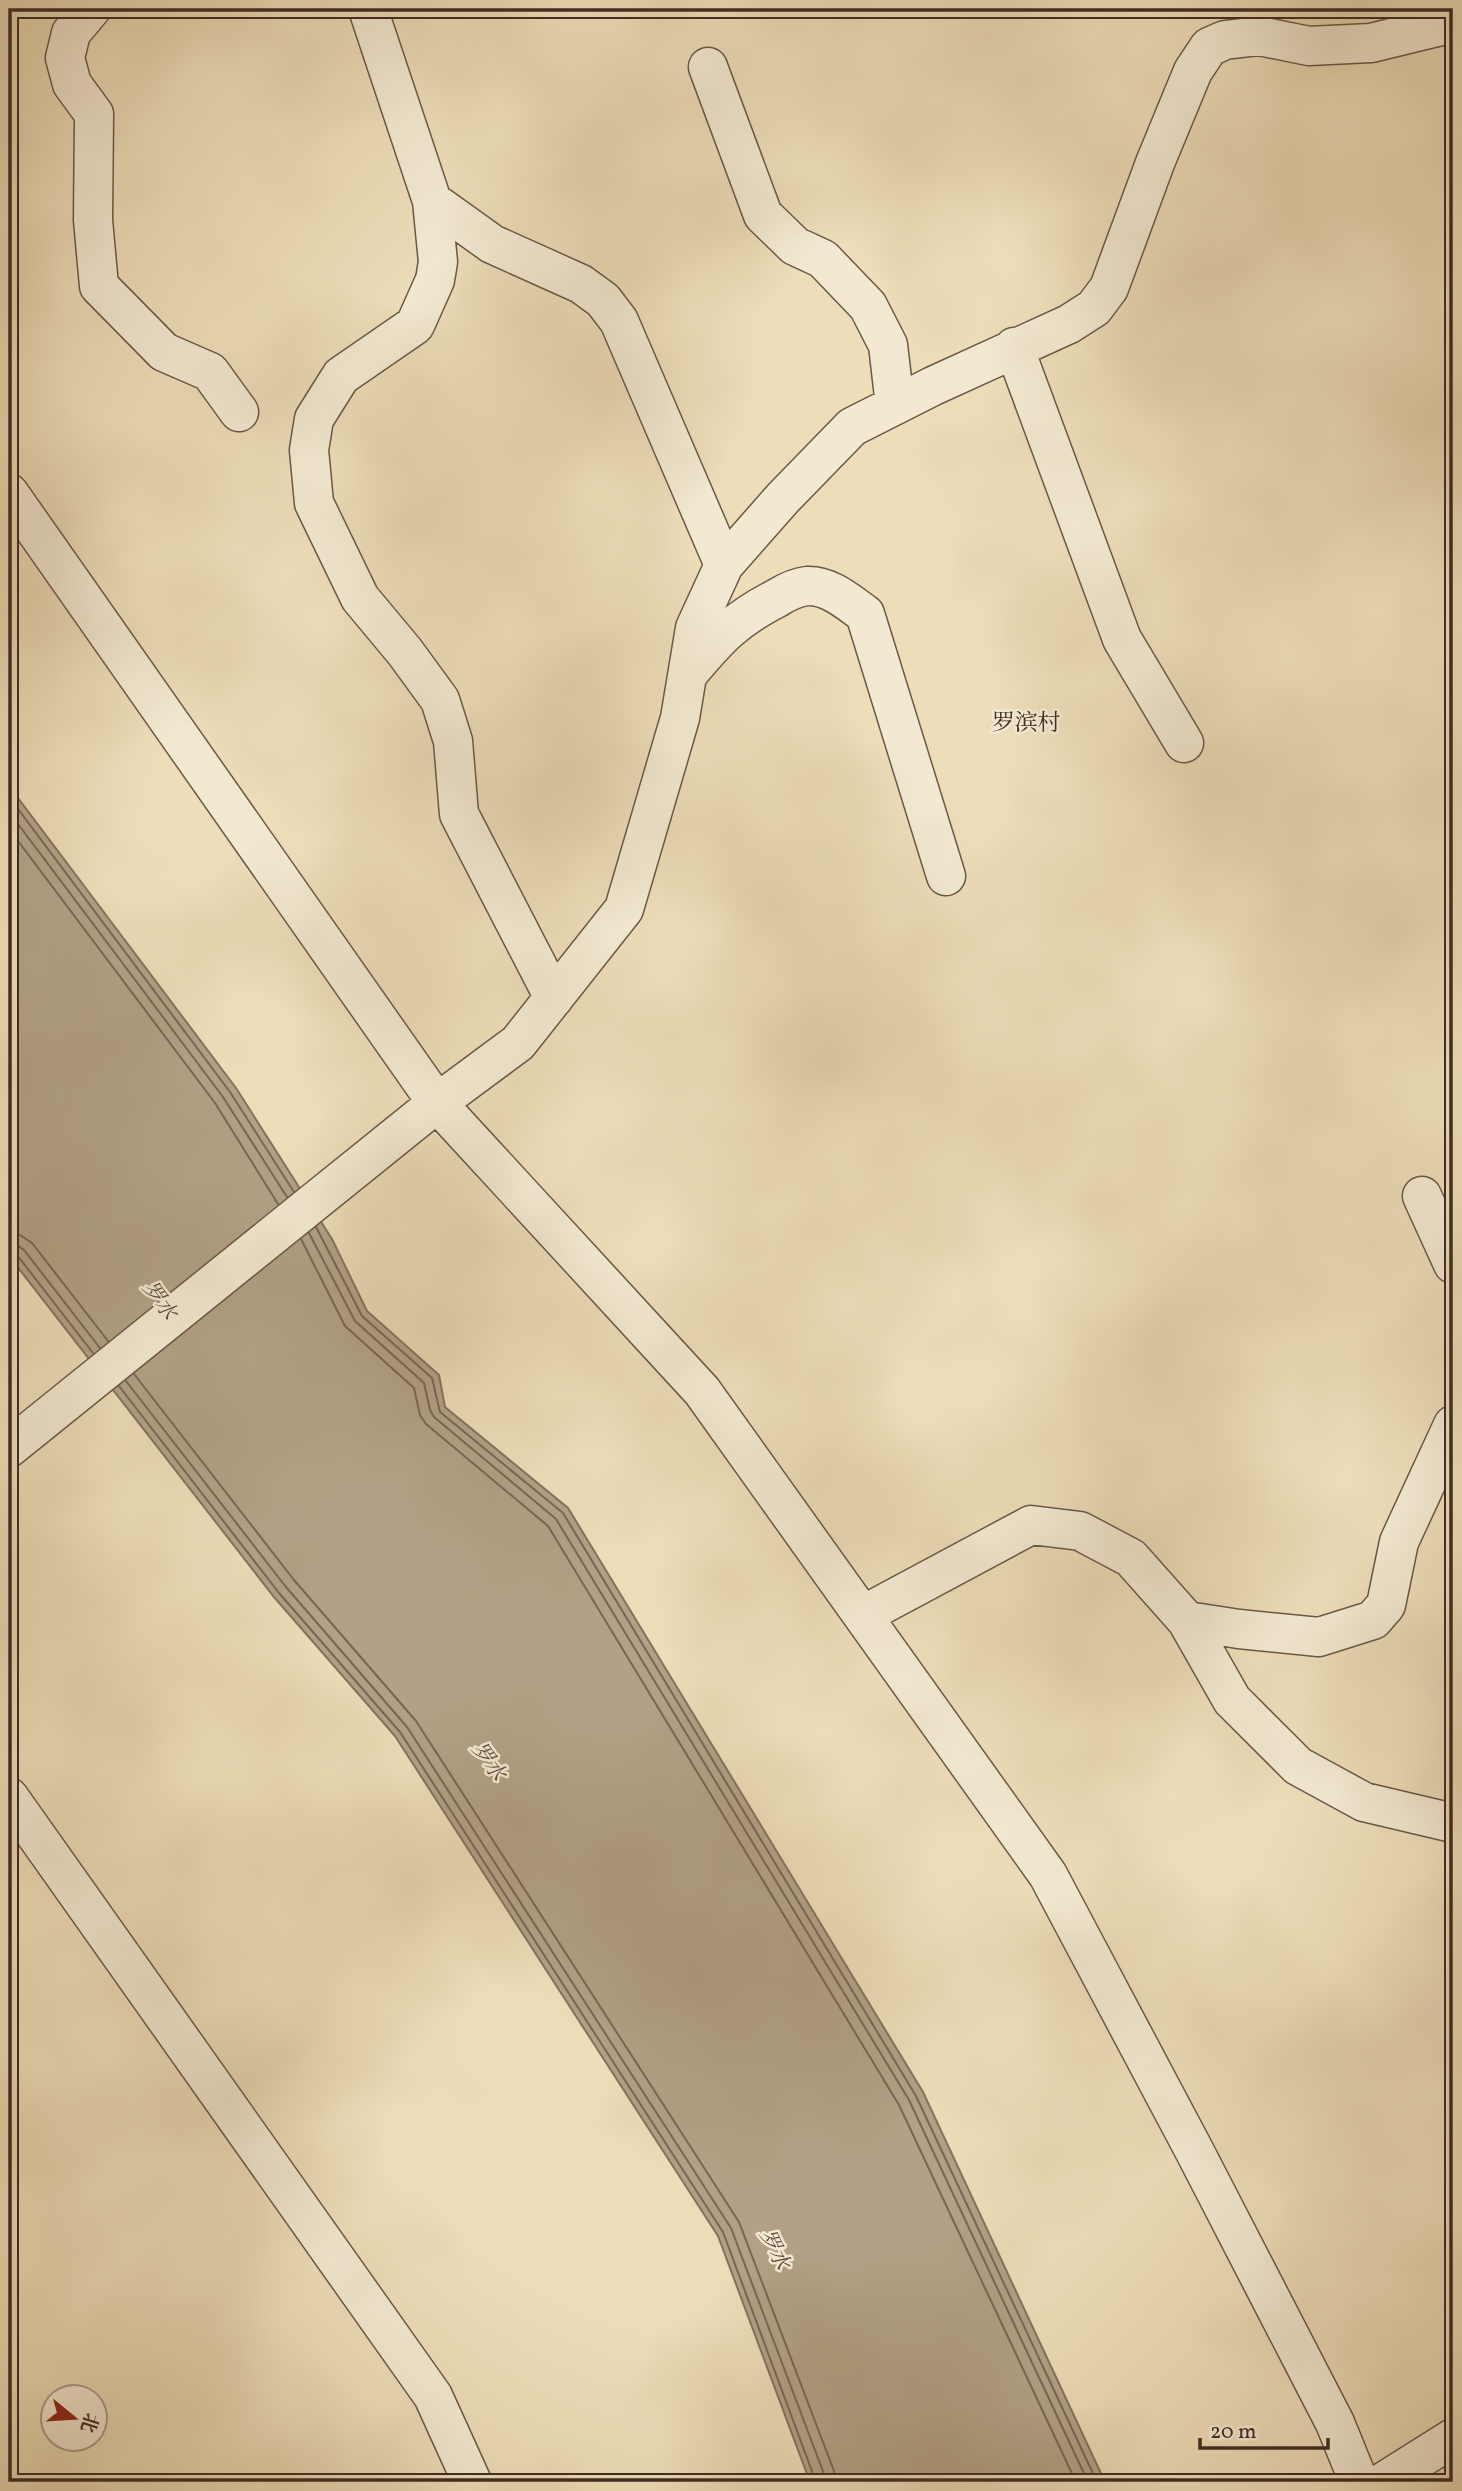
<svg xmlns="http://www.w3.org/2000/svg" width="1462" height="2491" font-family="Vollkorn,'Noto Serif SC',serif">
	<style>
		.water { fill: #b2a186; stroke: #84725f; stroke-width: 2 }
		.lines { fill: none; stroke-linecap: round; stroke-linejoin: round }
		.shore { stroke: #786655; stroke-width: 2 }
		.minor-casing { stroke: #6a5849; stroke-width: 41 }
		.minor { stroke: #f3e9d2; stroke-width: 38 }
		.labels { text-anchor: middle; stroke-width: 5; stroke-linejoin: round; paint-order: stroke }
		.water-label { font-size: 21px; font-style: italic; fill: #5c493c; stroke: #f3e9d2 }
		.quarter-label { font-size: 23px; fill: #3f2c24; stroke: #f3e9d2 }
	</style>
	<rect width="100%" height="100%" fill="#edddb9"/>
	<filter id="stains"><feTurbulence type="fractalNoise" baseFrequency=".00286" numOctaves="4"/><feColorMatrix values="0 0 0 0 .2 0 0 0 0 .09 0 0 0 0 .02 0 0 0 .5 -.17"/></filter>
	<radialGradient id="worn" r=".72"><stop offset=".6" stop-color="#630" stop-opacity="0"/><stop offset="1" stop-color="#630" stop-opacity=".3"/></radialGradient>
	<path class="water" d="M9 786 236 1088 332 1239 367 1311 439 1375 445 1407 568 1508 923 2092 1105 2482H810L718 2236 395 1736 274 1597 9 1256Z"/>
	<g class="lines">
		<path class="shore" d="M9 797 230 1092 294 1192
			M9 812 223 1097 287 1197
			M9 829 215 1103 278 1204
			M316 1227 362 1316 432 1378 440 1412 563 1513 916 2096 1097 2482
			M9 1233 20 1235 32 1243 108 1341
			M309 1233 355 1321 424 1383 430 1410 434 1417 556 1519 909 2100 1088 2482
			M301 1239 345 1326 414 1388 420 1415 426 1424 548 1526 899 2105 1076 2482
			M9 1244 17 1245 24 1250 100 1348
			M9 1252 17 1255 93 1353
			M134 1374 294 1580 416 1721 739 2222 834 2471 835 2482
			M126 1381 286 1587 407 1727 731 2228 824 2474 825 2482
			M119 1386 279 1593 400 1732 723 2232 816 2482"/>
		<g class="minor-casing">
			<path id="minor" d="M91 9 71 33 65 58 72 84 94 114 93 220 99 286 164 352 210 372 239 412
				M368 9 432 201 492 244 581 284 603 300 619 321 724 565
				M708 67 763 215 795 246 823 259 868 306 888 345 895 405
				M432 201 438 262 435 280 415 325 341 376 314 419 309 450 314 503 360 598 405 652 440 700 453 741 459 814 554 998
				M1014 347 1122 639 1184 743
				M9 493 437 1103 702 1391 1048 1875 1195 2152 1335 2423 1359 2482
				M688 674C718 638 734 620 777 598 785 593 798 587 807 586 829 585 848 602 865 614L946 876
				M1422 1196 1453 1264
				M9 1448 437 1103 518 1043 624 909 680 718 695 628 724 565 783 498 852 427 933 386 1069 324 1094 308 1109 288 1155 163 1193 71 1209 47 1225 40 1259 36 1309 46 1371 43 1453 23
				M863 1615 1031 1525 1080 1531 1131 1558 1187 1621 1232 1700 1298 1766 1364 1802 1453 1823
				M1187 1621 1239 1629 1319 1637 1373 1620 1386 1605 1399 1542 1453 1425
				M9 1797 433 2396 472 2482
				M1383 2482 1453 2438"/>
		</g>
		<use href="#minor" class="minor"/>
	</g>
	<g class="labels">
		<g class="water-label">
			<text transform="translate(160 1300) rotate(54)" y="7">罗水</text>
			<text transform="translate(489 1761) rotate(54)" y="7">罗水</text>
			<text transform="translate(775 2249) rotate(64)" y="7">罗水</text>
		</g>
		<g class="quarter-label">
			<text x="1026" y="730">罗滨村</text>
		</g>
	</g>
	<rect width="1462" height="2491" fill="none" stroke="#edddb9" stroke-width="35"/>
	<rect x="10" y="10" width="1441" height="2470" fill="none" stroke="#3f2c24" stroke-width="3.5"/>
	<rect x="18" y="18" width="1427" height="2456" fill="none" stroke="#3f2c24" stroke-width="2"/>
	<g transform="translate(74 2418) rotate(108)"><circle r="33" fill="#f3e9d2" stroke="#ab9d8c" stroke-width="2"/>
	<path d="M0-5L12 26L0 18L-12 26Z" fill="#8f2418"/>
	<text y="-10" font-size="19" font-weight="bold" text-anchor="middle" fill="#3f2c24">北</text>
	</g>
	<path d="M1200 2438v10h128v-10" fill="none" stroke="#3f2c24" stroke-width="3.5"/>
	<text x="1210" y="2438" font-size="21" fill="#3f2c24" stroke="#f3e9d2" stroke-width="5" paint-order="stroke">20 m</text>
	<rect width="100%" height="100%" filter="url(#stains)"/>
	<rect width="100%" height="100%" fill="url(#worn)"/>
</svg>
